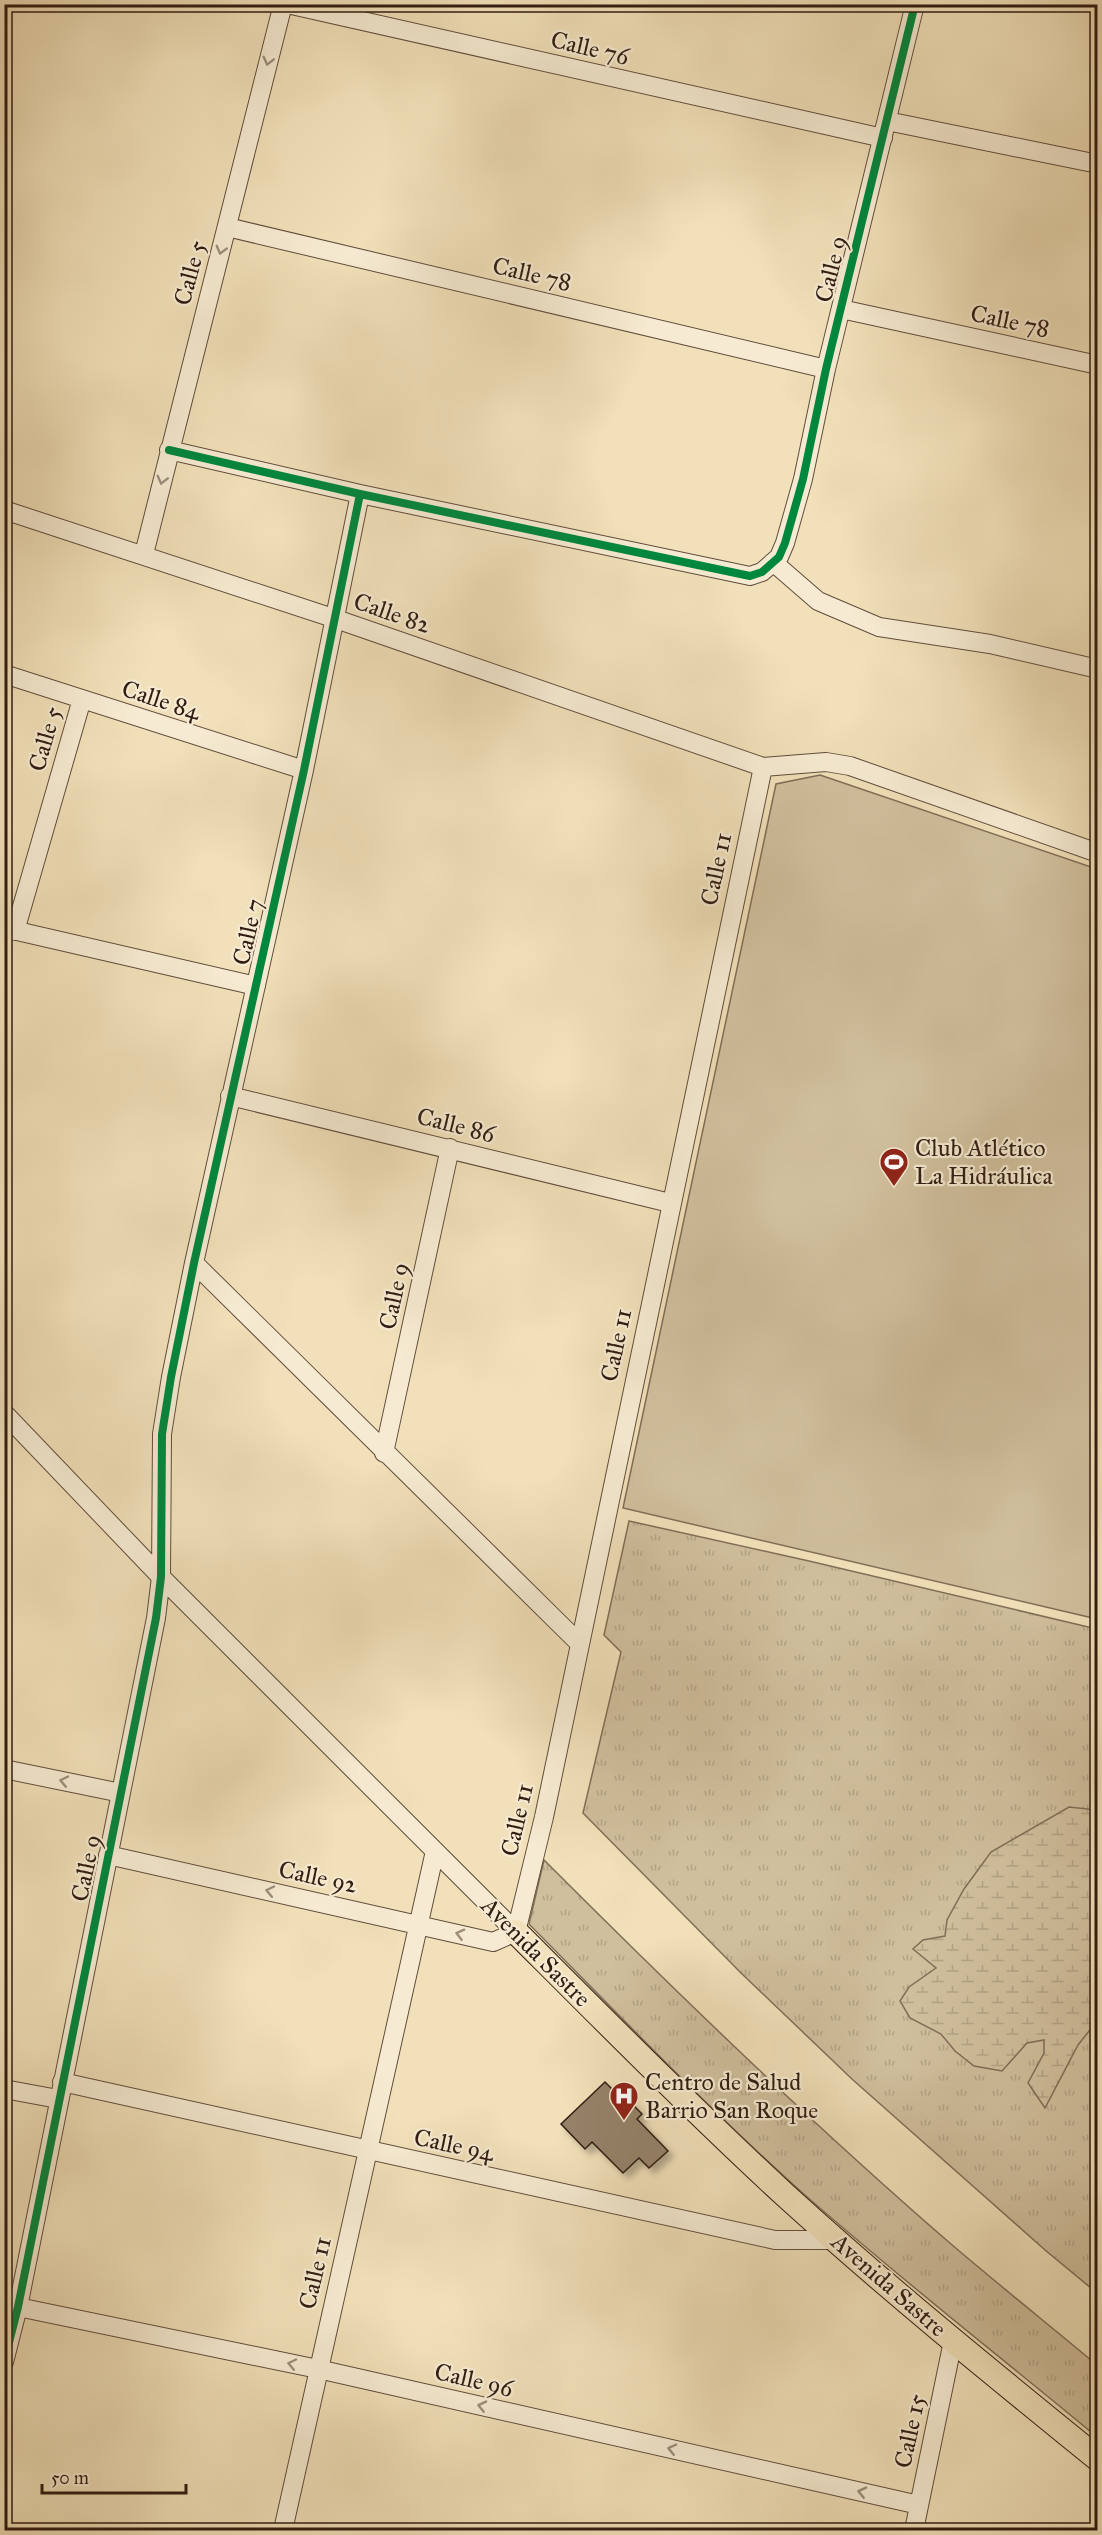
<svg xmlns="http://www.w3.org/2000/svg" width="1102" height="2535" font-family="'IM FELL Great Primer',serif">
	<style>
		.grass { fill: url(#grass-tufts); stroke: #806e58; stroke-width: 1.5 }
		.wetland { fill: url(#wetland-marsh); stroke: #806e58; stroke-width: 1.5 }
		.pitch { fill: #d0bf9d; stroke: #806e58; stroke-width: 1.5 }
		.building { fill: #958269; stroke: #311c12; stroke-width: 1.5; filter: url(#shadow) }
		.lines { fill: none; stroke-linecap: round; stroke-linejoin: round }
		.minor-casing { stroke: #614d3c; stroke-width: 20 }
		.major-casing { stroke: #311c12; stroke-width: 26 }
		.minor { stroke: #f6ebd2; stroke-width: 18 }
		.major { stroke: #f1e0b9; stroke-width: 24 }
		.cycleway-casing { stroke: #f6ebd2; stroke-width: 11 }
		.cycleway { stroke: #00873e; stroke-width: 8 }
		.oneway { stroke: #9d8e7c }
		.labels { text-anchor: middle; stroke-width: 4.5; stroke-linejoin: round; paint-order: stroke }
		.street-label { font-size: 24px; fill: #311c12; stroke: #f6ebd2 }
		.poi-label { font-size: 24px; fill: #311c12; stroke: #f6ebd2; text-anchor: start }
	</style>
	<defs>
		<pattern id="grass-tufts" width="24" height="20" patternUnits="userSpaceOnUse" patternTransform="scale(1.5)"><rect width="24" height="20" fill="#d0bf9d"/><path d="M3 7l-1-3M5 7V3M7 7l1-3M15 17l-1-3M17 17v-4M19 17l1-3" fill="none" stroke="#b3a486"/></pattern>
		<pattern id="wetland-marsh" width="20" height="14" patternUnits="userSpaceOnUse" patternTransform="scale(1.5)"><rect width="20" height="14" fill="#d0bf9d"/><path d="M1 5h8M5 5V1M11 12h8M15 12V8" fill="none" stroke="#b3a486"/></pattern>
		<filter id="shadow"><feDropShadow dx="5.5" dy="5.5" stdDeviation="3" flood-color="#0004"/></filter>
	</defs>
	<rect width="100%" height="100%" fill="#f1e0b9"/>
	<filter id="stains"><feTurbulence type="fractalNoise" baseFrequency=".00333" numOctaves="4"/><feColorMatrix values="0 0 0 0 .2 0 0 0 0 .09 0 0 0 0 .02 0 0 0 .5 -.17"/></filter>
	<radialGradient id="worn" r=".72"><stop offset=".6" stop-color="#630" stop-opacity="0"/><stop offset="1" stop-color="#630" stop-opacity=".3"/></radialGradient>
	<path class="grass" d="M629 1521 809 1561 1097 1629V2293L1045 2250 853 2080 740 1972 583 1813 621 1652 604 1635Z
		M544 1860C676 1992 810 2122 951 2244 999 2285 1049 2325 1097 2365V2437C997 2354 894 2274 797 2188 704 2104 617 2013 529 1924Z"/>
	<path class="wetland" d="M1069 1807 1096 1810 1097 1807V2021L1078 2045 1045 2108 1028 2083 1044 2053V2040L1027 2043 1002 2071 974 2066 955 2051 941 2034 910 2018 900 2001 909 1987 936 1968 913 1949 923 1940 945 1936 947 1920 964 1889 991 1852Z"/>
	<path class="pitch" d="M820 775 1097 869V1619L623 1508 776 784Z"/>
	<path class="building" d="M605 2082 620 2097 623 2095 642 2114 637 2119 668 2151 649 2168 639 2158 623 2173 592 2142 585 2149 561 2124Z"/>
	<g class="lines">
		<g class="minor-casing">
			<path id="minor" d="M287 4 883 138
				M887 121 1098 164
				M227 227 826 369
				M841 309 1098 365
				M169 450 360 494 750 576 762 572 779 557 785 543 803 479 826 369 915 4
				M4 510 336 619 763 767 826 762 850 766 1098 853
				M144 554 283 4
				M773 562 818 601 879 627 990 644 1098 669
				M4 674 304 770
				M4 928 256 986
				M15 931 82 699
				M230 1096 670 1203
				M194 1263 578 1642
				M4 1413 161 1577 516 1932
				M384 1453 450 1148
				M4 1769 121 1793
				M108 1855 493 1942 516 1932
				M516 1932 544 1817 763 767
				M62 2082 775 2240H838
				M4 2089 58 2099
				M18 2307 318 2369 919 2505
				M4 2362 18 2307 156 1618 161 1577 162 1434 171 1377 194 1263 304 770 360 494
				M283 2530 435 1851
				M914 2530 953 2341"/>
		</g>
		<g class="major-casing">
			<path id="major" d="M516 1932C605 2021 693 2110 785 2195 886 2287 992 2373 1098 2459"/>
		</g>
		<use href="#minor" class="minor"/>
		<use href="#major" class="major"/>
		<g class="cycleway-casing">
			<path id="cycleway" d="M169 450 360 494 750 576 762 572 779 557 785 543 803 479 826 369 915 4
				M4 2362 18 2307 156 1618 161 1577 162 1434 171 1377 194 1263 304 770 360 494"/>
		</g>
		<use href="#cycleway" class="cycleway"/>
	</g>
	<defs><path id="oneway-chevron" d="M-2-3.5L2.5 0L-2 3.5" fill="none" stroke-width="1.6" stroke-linecap="round" stroke-linejoin="round" transform="scale(1.5)"/></defs>
	<g class="oneway">
		<use href="#oneway-chevron" transform="translate(268 61) rotate(104)"/>
		<use href="#oneway-chevron" transform="translate(221 250) rotate(105)"/>
		<use href="#oneway-chevron" transform="translate(162 480) rotate(104)"/>
		<use href="#oneway-chevron" transform="translate(64 1781) rotate(-168)"/>
		<use href="#oneway-chevron" transform="translate(270 1891) rotate(-168)"/>
		<use href="#oneway-chevron" transform="translate(460 1934) rotate(-166)"/>
		<use href="#oneway-chevron" transform="translate(292 2364) rotate(-168)"/>
		<use href="#oneway-chevron" transform="translate(482 2406) rotate(-167)"/>
		<use href="#oneway-chevron" transform="translate(672 2449) rotate(-167)"/>
		<use href="#oneway-chevron" transform="translate(862 2492) rotate(-167)"/>
	</g>
	<defs>
		<g id="stadium-pin" transform="scale(1.5)"><path d="M0 17L-7.5 6A9.5 9.5 0 1 1 7.5 6Z" fill="#8f2418" stroke="#f6ebd2"/><path d="M0-5a6.5 5 0 1 0 0 10a6.5 5 0 1 0 0-10ZM-3.5-1.8h7v3.6h-7Z" fill="#fff"/></g>
		<g id="hospital-pin" transform="scale(1.5)"><path d="M0 17L-7.5 6A9.5 9.5 0 1 1 7.5 6Z" fill="#8f2418" stroke="#f6ebd2"/><path d="M-5-5h3v3.5h4V-5h3V5h-3V1.5h-4V5h-3Z" fill="#fff"/></g>
	</defs>
	<g fill-rule="evenodd">
		<use href="#stadium-pin" x="894" y="1162"/>
		<use href="#hospital-pin" x="624" y="2096"/>
	</g>
	<g class="labels">
		<g class="street-label">
			<text transform="translate(590 48) rotate(13)" y="8">Calle 76</text>
			<text transform="translate(831 269) rotate(-76)" y="8">Calle 9</text>
			<text transform="translate(190 273) rotate(-75)" y="8">Calle 5</text>
			<text transform="translate(532 274) rotate(13)" y="8">Calle 78</text>
			<text transform="translate(1010 321) rotate(12)" y="8">Calle 78</text>
			<text transform="translate(392 613) rotate(19)" y="8">Calle 82</text>
			<text transform="translate(161 700) rotate(18)" y="8">Calle 84</text>
			<text transform="translate(45 739) rotate(-74)" y="8">Calle 5</text>
			<text transform="translate(716 869) rotate(-78)" y="8">Calle 11</text>
			<text transform="translate(248 932) rotate(-77)" y="8">Calle 7</text>
			<text transform="translate(456 1125) rotate(14)" y="8">Calle 86</text>
			<text transform="translate(394 1296) rotate(-78)" y="8">Calle 9</text>
			<text transform="translate(616 1345) rotate(-78)" y="8">Calle 11</text>
			<text transform="translate(517 1820) rotate(-77)" y="8">Calle 11</text>
			<text transform="translate(86 1868) rotate(-78)" y="8">Calle 9</text>
			<text transform="translate(318 1877) rotate(12)" y="8">Calle 92</text>
			<text transform="translate(536 1952) rotate(45)" y="8">Avenida Sastre</text>
			<text transform="translate(454 2145) rotate(12)" y="8">Calle 94</text>
			<text transform="translate(315 2273) rotate(-77)" y="8">Calle 11</text>
			<text transform="translate(889 2285) rotate(41)" y="8">Avenida Sastre</text>
			<text transform="translate(474 2380) rotate(13)" y="8">Calle 96</text>
			<text transform="translate(910 2431) rotate(-78)" y="8">Calle 15</text>
		</g>
		<g class="poi-label">
			<text x="915" y="1156">Club Atlético<tspan x="915" dy="28">La Hidráulica</tspan></text>
			<text x="645" y="2090">Centro de Salud<tspan x="645" dy="28">Barrio San Roque</tspan></text>
		</g>
	</g>
	<rect width="1102" height="2535" fill="none" stroke="#f1e0b9" stroke-width="24"/>
	<rect x="6" y="6" width="1090" height="2523" fill="none" stroke="#311c12" stroke-width="3"/>
	<rect x="12" y="12" width="1078" height="2511" fill="none" stroke="#311c12" stroke-width="1.5"/>
	<path d="M42 2484v9h144v-9" fill="none" stroke="#311c12" stroke-width="3"/>
	<text x="51" y="2484" font-size="18" fill="#311c12" stroke="#f6ebd2" stroke-width="4.5" paint-order="stroke">50 m</text>
	<rect width="100%" height="100%" filter="url(#stains)"/>
	<rect width="100%" height="100%" fill="url(#worn)"/>
</svg>
